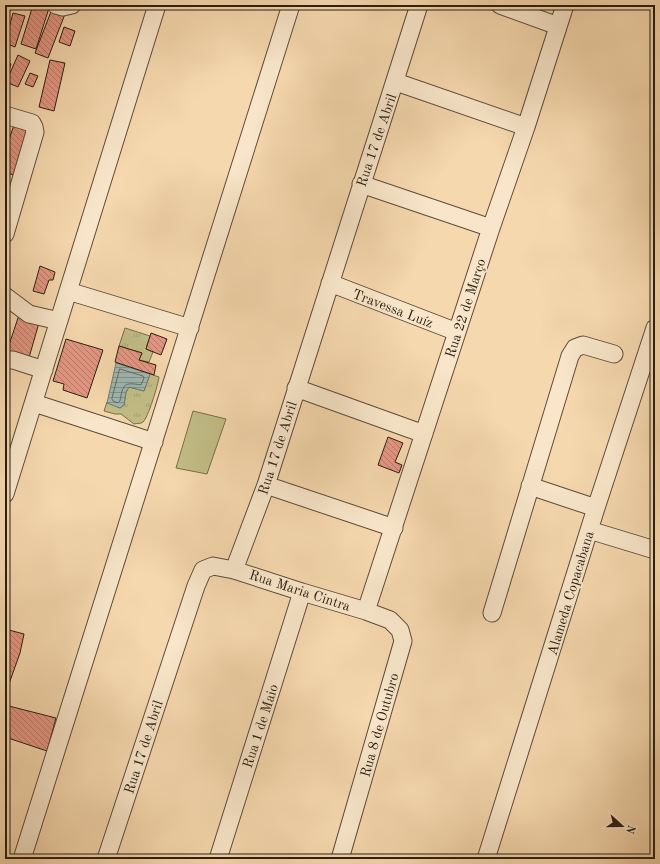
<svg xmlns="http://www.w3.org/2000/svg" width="660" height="864" font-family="'Old Standard TT',serif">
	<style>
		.grass { fill: url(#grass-tufts); stroke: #766e4c }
		.park { fill: #c2bd86; stroke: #766e4c }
		.water { fill: url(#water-rules); stroke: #707a73 }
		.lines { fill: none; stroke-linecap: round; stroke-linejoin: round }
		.shore { stroke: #646b62; stroke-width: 1 }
		.building { fill: url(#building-back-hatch); stroke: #2a1e12 }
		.minor-casing { stroke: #5d4c39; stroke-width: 19 }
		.minor { stroke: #f9e6ca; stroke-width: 17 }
		.labels { text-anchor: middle; stroke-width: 3.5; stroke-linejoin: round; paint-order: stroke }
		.street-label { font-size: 14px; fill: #2a1e12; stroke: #f9e6ca }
	</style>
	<defs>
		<pattern id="grass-tufts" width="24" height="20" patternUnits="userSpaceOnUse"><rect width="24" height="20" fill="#c2bd86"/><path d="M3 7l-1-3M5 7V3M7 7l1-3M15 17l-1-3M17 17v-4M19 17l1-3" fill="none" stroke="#a7a273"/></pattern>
		<pattern id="water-rules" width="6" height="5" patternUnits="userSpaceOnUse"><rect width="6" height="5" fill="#9fb8b3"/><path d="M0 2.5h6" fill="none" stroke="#829590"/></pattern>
		<pattern id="building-back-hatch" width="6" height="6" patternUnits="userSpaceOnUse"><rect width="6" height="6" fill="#e59784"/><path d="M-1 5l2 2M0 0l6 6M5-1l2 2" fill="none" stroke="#ba7b6b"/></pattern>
	</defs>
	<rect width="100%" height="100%" fill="#f6d8ae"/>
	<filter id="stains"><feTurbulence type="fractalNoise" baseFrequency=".005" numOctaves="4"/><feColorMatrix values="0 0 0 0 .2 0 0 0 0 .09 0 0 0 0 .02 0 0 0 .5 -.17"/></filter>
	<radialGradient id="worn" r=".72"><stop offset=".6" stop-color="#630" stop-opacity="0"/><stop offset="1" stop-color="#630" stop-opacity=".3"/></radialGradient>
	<path class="grass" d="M125 328 150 336 146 349 153 352 149 362 139 360 142 353 119 346Z
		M150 374 159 377C158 385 148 418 143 422 141 424 137 423 134 424L121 414H115L104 411 107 402 120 408 124 405 126 392 129 387 144 391Z"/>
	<path class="park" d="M193 411 226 419 207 474 176 468Z"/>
	<path class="water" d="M116 363 150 374 144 391 129 387 126 392 124 405 120 408 107 403Z"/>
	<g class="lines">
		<path class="shore" d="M120 369 143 376 144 378 141 385C124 382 123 384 120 401L118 403 113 401 112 399Z"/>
	</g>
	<path class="building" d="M5 5H12L6 22H5Z
		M33 5H39L49 8 36 49 21 44Z
		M52 9 65 14 48 58 35 53Z
		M13 13 25 16 15 47 5 43Z
		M64 27 75 31 70 46 59 42Z
		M18 55 30 61 18 87 6 82Z
		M50 60 65 63 54 111 39 107Z
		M5 61 11 64 5 81Z
		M30 73 38 76 33 87 25 84Z
		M5 121 10 123 5 140Z
		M14 125 31 130 16 176 5 172V151Z
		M5 182 12 185 5 205Z
		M40 266 55 272 53 280H49L44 294 33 291Z
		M23 303 43 309 26 368 5 357Z
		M151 333 167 339 161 355 146 349Z
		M66 339 103 350 87 398 63 390 64 384 53 381Z
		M119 346 142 353 139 360 156 365 154 375 115 362Z
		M388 437 403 443 395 462 402 465 399 473 378 465Z
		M5 629 24 634 20 653 5 695Z
		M5 705 56 718 47 751 5 737Z"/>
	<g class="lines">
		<g class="minor-casing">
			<path id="minor" d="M56 5 63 7 72 5
				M500 5 558 26
				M396 82 526 127
				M5 115 32 123 34 127 35 132 5 234
				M361 184 491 228
				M330 283 457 332
				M68 291 190 328
				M5 296 29 314 59 321
				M5 360H13L44 370
				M296 388 424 434
				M34 403 154 442
				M266 485 394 528
				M530 486 596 508
				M5 494 157 5
				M589 530 655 550
				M234 570 266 485 419 5
				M366 611 491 228 526 127 565 5
				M492 613 570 356 575 348 583 345 614 354
				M22 859 291 5
				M106 859 196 586 203 570 213 566 234 570 302 592 366 611 390 620 400 630 403 641 340 859
				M218 859 302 592
				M486 859 596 508 655 328"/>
		</g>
		<use href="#minor" class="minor"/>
	</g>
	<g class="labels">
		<g class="street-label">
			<text transform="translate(376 140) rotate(-71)" y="5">Rua 17 de Abril</text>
			<text transform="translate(393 308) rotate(21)" y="5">Travessa Luíz</text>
			<text transform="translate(465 308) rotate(-72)" y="5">Rua 22 de Março</text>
			<text transform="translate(277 448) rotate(-72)" y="5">Rua 17 de Abril</text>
			<text transform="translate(300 590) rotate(18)" y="5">Rua Maria Cintra</text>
			<text transform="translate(570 593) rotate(-73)" y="5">Alameda Copacabana</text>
			<text transform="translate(379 725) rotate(-74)" y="5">Rua 8 de Outubro</text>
			<text transform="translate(260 726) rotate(-72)" y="5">Rua 1 de Maio</text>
			<text transform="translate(143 747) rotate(-72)" y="5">Rua 17 de Abril</text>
		</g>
	</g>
	<rect width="660" height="864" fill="none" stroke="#f6d8ae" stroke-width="20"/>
	<rect x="6" y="6" width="648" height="852" fill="none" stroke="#2a1e12" stroke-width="2"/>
	<rect x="10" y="10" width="640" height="844" fill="none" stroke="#2a1e12"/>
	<g transform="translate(622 826) rotate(111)" stroke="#f9e6ca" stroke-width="3" paint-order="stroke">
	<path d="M0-3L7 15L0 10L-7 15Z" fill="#2a1e12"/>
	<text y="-6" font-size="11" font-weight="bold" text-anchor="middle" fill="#2a1e12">N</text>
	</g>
	<rect width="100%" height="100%" filter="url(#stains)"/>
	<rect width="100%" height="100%" fill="url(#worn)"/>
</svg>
